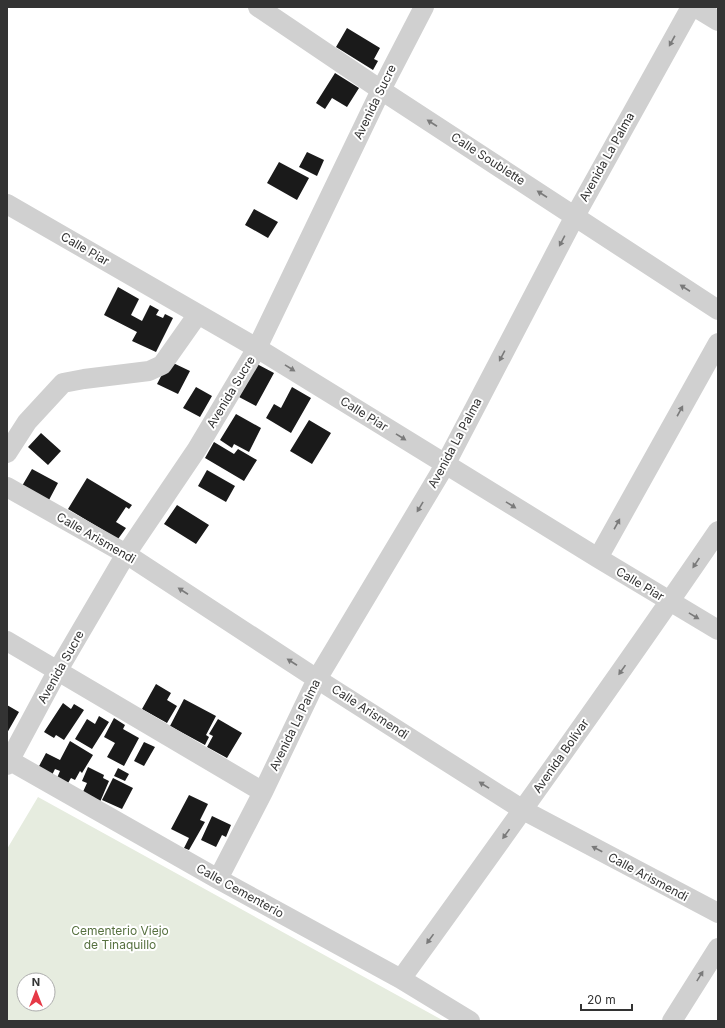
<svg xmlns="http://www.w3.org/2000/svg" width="725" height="1028" font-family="Inter,sans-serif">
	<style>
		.green { fill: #e6ecdf; fill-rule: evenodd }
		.building { fill: #1a1a1a }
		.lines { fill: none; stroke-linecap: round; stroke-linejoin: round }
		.street { stroke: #d0d0d0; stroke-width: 20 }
		.oneway { fill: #7a7a7a }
		.labels { text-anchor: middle; stroke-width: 4; stroke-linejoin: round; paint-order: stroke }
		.street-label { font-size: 12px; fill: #333; stroke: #fff }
		.park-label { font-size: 12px; fill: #56703f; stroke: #fff }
	</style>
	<rect width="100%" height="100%" fill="#fff"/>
	<path class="green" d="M38 797 444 1021H7V849ZM24 980H48V1004H24Z"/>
	<path class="building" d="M347 28 380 48 374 59 378 61 373 70 336 47Z
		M335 73 359 88 347 107 332 98 325 109 316 103Z
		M307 152 324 160 317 176 299 167Z
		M279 162 309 178 297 200 267 183Z
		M254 209 278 222 268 238 245 225Z
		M118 287 139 299 131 315 142 321 150 305 159 310 156 315 163 318 165 314 173 318 156 352 132 341 137 332 104 315Z
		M169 361 190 371 178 394 157 384Z
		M257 364 274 373 256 406 239 397Z
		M196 387 212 396 200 417 183 408Z
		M292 387 311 398 291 433 266 418 274 404 281 408Z
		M236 414 261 428 249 452 234 444 232 448 220 440Z
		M309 420 331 433 312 464 290 451Z
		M41 433 61 451 48 465 28 447Z
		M214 442 234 454 238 449 257 460 244 481 205 458Z
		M32 469 58 483 49 500 22 486Z
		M207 470 235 486 226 502 198 486Z
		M87 478 132 505 129 509 126 507 116 522 126 528 118 539 68 509Z
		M177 505 209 525 196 544 164 524Z
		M156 684 171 693 167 700 177 706 167 723 142 709Z
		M184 699 216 716 206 735 209 737 205 745 170 726Z
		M63 703 71 709 74 704 84 710 64 740 56 735 54 738 44 732Z
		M7 705 19 712 7 733Z
		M99 716 109 722 92 749 75 739 87 719 95 724Z
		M114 718 125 725 123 729 139 738 124 766 107 757 115 743 104 737Z
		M218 719 242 733 227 758 207 747 213 736 209 734Z
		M70 741 93 755 82 773 80 771 75 780 71 778 68 783 57 778 60 771 55 769 52 775 38 768 46 753 60 760Z
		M144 742 155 747 144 766 134 761Z
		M88 767 104 775 103 778 109 781 100 802 82 794 87 783 82 781Z
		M118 768 129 774 125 781 114 776Z
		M113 778 133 788 122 809 102 800Z
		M189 795 208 804 200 820 205 822 189 850 184 848 189 838 171 829Z
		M212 816 231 825 226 837 222 835 216 847 201 840Z"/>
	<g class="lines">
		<path class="street" d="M258 7 381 90 718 310
			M695 7 718 21
			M7 204 257 348 598 558 718 630
			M7 453 27 422 63 383 84 379 149 371 162 365 198 314
			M7 487 126 554 317 679 523 810 718 913
			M598 558 718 343
			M7 641 263 792
			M7 759 218 879 401 979 470 1021
			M7 765 58 670 126 554 197 449 257 348 381 90 424 7
			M218 879 263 792 317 679 445 465 575 216 691 7
			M401 979C508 831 615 682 718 531
			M672 1021 718 948"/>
	</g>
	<defs><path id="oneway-solid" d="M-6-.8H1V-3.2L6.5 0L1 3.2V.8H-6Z"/></defs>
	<g class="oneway">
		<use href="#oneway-solid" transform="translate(672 41) rotate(119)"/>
		<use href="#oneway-solid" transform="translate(432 123) rotate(-147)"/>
		<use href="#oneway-solid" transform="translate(542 194) rotate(-147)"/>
		<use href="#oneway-solid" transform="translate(562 241) rotate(118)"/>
		<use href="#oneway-solid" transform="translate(685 288) rotate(-147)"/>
		<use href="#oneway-solid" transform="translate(502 356) rotate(118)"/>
		<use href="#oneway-solid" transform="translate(290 368) rotate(32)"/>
		<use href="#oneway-solid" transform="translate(680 411) rotate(-61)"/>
		<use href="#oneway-solid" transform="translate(401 437) rotate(32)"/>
		<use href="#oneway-solid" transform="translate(511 505) rotate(32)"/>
		<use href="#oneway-solid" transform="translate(420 507) rotate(121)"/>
		<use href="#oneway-solid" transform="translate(617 524) rotate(-61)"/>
		<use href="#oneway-solid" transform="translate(696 563) rotate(124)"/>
		<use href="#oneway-solid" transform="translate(183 591) rotate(-147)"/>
		<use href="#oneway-solid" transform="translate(694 616) rotate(31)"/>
		<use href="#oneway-solid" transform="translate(292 662) rotate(-147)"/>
		<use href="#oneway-solid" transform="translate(622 670) rotate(125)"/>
		<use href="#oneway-solid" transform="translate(484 785) rotate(-148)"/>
		<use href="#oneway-solid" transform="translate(506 834) rotate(126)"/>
		<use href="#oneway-solid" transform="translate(597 849) rotate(-152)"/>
		<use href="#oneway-solid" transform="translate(430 939) rotate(126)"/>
		<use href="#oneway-solid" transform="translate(700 976) rotate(-58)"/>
	</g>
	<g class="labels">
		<g class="street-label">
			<text transform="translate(375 102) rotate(-64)" y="4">Avenida Sucre</text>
			<text transform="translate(607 157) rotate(-61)" y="4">Avenida La Palma</text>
			<text transform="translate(488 159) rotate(33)" y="4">Calle Soublette</text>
			<text transform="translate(85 249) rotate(30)" y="4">Calle Piar</text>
			<text transform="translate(231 392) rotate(-59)" y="4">Avenida Sucre</text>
			<text transform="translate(364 414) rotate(32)" y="4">Calle Piar</text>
			<text transform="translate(455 443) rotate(-62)" y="4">Avenida La Palma</text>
			<text transform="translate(96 538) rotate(30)" y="4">Calle Arismendi</text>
			<text transform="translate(640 584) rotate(31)" y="4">Calle Piar</text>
			<text transform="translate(61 667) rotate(-61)" y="4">Avenida Sucre</text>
			<text transform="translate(370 712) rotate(33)" y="4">Calle Arismendi</text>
			<text transform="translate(295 725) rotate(-64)" y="4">Avenida La Palma</text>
			<text transform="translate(561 756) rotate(-55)" y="4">Avenida Bolívar</text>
			<text transform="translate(648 877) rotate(28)" y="4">Calle Arismendi</text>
			<text transform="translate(240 891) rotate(29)" y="4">Calle Cementerio</text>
		</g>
		<g class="park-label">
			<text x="120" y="935">Cementerio Viejo<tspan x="120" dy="14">de Tinaquillo</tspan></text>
		</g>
	</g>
	<rect width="725" height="1028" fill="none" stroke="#333333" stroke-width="16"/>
	<g transform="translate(36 992)"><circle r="19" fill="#ffffff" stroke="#adadad"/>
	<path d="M0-3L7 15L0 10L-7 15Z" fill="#e63946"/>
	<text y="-6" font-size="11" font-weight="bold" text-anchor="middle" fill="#333333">N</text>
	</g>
	<path d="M581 1004v6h51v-6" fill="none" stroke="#333333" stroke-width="2"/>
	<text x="587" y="1004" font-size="12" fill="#333333" stroke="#ffffff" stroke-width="3" paint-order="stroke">20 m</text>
</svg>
